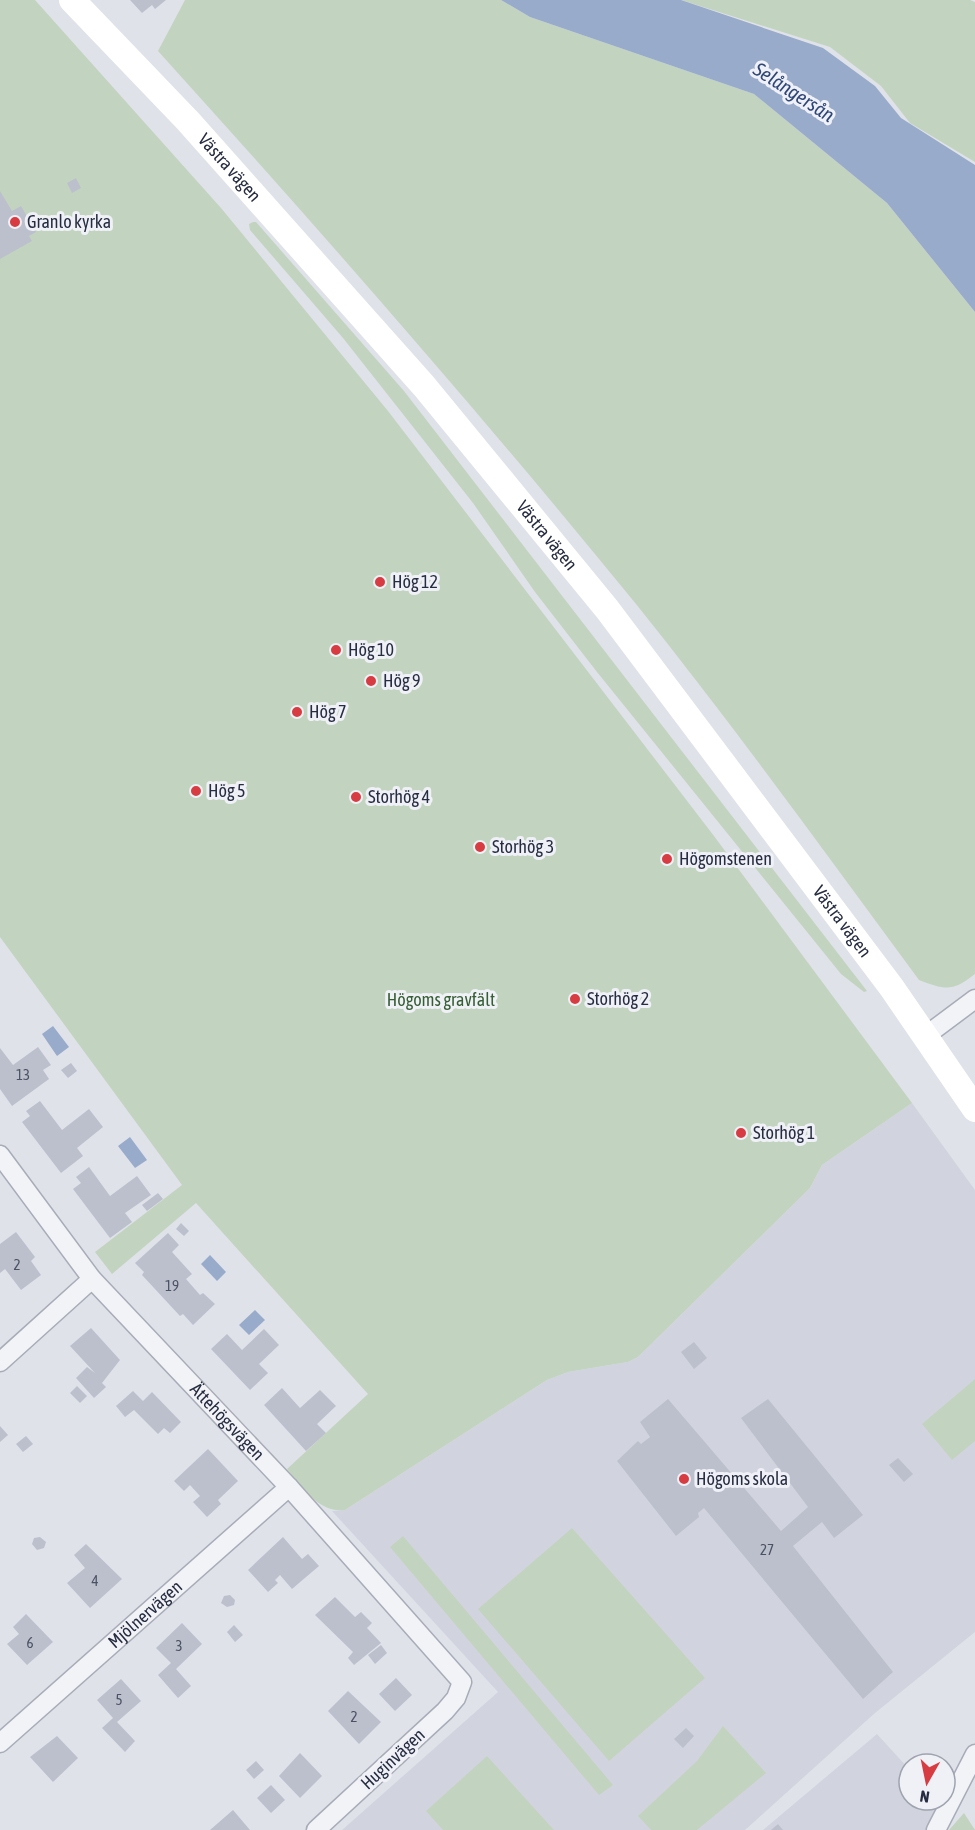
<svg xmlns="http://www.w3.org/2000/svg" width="975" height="1830" font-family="'Asap Condensed',sans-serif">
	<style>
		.built { fill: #d1d4de }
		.green { fill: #c2d4c0 }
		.water { fill: #98abcb }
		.building { fill: #bcc0cc }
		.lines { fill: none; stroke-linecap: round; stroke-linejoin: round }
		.street-casing { stroke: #a8acb7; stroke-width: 21 }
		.street { stroke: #f2f3f7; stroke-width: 18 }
		.secondary { stroke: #fff; stroke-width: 26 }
		.poi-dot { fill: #d63c41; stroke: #eff1f7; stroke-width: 2 }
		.labels { text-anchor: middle; stroke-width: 6; stroke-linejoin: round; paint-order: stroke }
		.number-label { font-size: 15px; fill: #4c5264 }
		.street-label { font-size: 18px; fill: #272d41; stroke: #eff1f7 }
		.poi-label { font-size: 18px; fill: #272d41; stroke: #eff1f7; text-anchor: start }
		.park-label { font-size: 18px; fill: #365e33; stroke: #eff1f7 }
		.water-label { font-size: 20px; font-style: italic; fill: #2f4678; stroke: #eff1f7 }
	</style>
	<rect width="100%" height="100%" fill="#dfe2e9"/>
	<path class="built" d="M912 1103 975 1190V1632L875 1713 745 1830H342L498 1692 332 1511 345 1510 547 1380 568 1372 628 1362 638 1357 810 1188 822 1165Z
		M877 1734 909 1769V1800L939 1802 926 1830H763Z"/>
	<path class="green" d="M0 0H35L221 208 388 411 714 836 912 1103 822 1165 810 1188 638 1357 628 1362 568 1372 547 1380 345 1510C318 1513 304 1488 287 1469L368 1394 196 1203 112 1274 95 1252 182 1185 0 937Z
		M185 0H501L530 17 754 94 887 203 975 312V974C952 992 946 990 919 980 826 854 734 726 636 604 482 415 321 231 158 51Z
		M681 0H970L975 2V162L910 123 881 86 830 47Z
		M253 222H256L404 391 867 991 864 992 841 974 597 672 535 592 473 503 343 338 250 230 249 224Z
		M975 1379V1441L952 1460 922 1424Z
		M572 1528 705 1678 609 1761 478 1609Z
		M403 1536 613 1785 599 1795 390 1547Z
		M723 1726 766 1773 697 1830H651L638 1816 697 1761Z
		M487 1756 554 1830H443L426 1811Z
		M964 1813 975 1830H949Z"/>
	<path class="water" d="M501 0H681L823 48 875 86 901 118 975 165V312L887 203 754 94 530 17Z
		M53 1026 69 1047 57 1056 42 1034Z
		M130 1137 147 1160 135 1168 118 1146Z
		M210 1255 226 1272 217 1281 201 1264Z
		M255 1310 265 1320 249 1335 239 1325Z"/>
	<path class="building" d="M130 0H166L155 9 152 5 142 13Z
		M76 178 81 188 72 193 67 183Z
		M0 191 12 211 21 206 36 232 29 236 32 241 0 259Z
		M38 1047 51 1065 43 1070 49 1079 12 1106 0 1089V1048L13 1065Z
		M71 1063 77 1071 68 1078 61 1070Z
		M40 1101 62 1130 89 1109 103 1127 77 1148 83 1156 61 1173 22 1122 30 1116 26 1111Z
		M89 1167 110 1196 137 1176 151 1195 125 1213 132 1222 110 1238 73 1189 81 1183 76 1177Z
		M158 1193 163 1199 147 1211 142 1205Z
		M181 1223 189 1231 184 1236 176 1229Z
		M16 1232 35 1257 31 1261 41 1275 21 1290 5 1269 0 1273V1244Z
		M168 1233 179 1245 172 1252 192 1274 186 1279 200 1295 203 1293 215 1304 193 1325 183 1314 180 1316 142 1275 144 1272 135 1263Z
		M91 1328 120 1360 102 1383 106 1387 94 1398 76 1378 87 1367 95 1373 70 1346Z
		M264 1329 279 1345 259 1364 268 1373 250 1390 211 1349 227 1334 242 1350Z
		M694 1342 707 1358 694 1369 681 1352Z
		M77 1386 87 1396 80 1403 70 1393Z
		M282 1388 300 1408 320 1390 336 1406 317 1424 326 1433 306 1451 264 1405Z
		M133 1391 143 1401 152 1392 181 1422 170 1433 164 1428 158 1434 134 1410 125 1417 116 1406Z
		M668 1399 781 1531 808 1507 741 1418 768 1399 863 1515 834 1538 822 1522 793 1546 893 1672 863 1699 704 1508 698 1513 699 1517 676 1536 617 1461 638 1441 641 1444 650 1437 640 1422Z
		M0 1426 8 1435 0 1442Z
		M26 1436 33 1444 23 1452 16 1444Z
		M208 1449 238 1481 218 1500 221 1504 207 1517 193 1502 200 1496 190 1485 184 1491 174 1481Z
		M898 1458 913 1474 904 1482 889 1465Z
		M40 1537 46 1542 44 1548 37 1550 32 1544 34 1538Z
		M283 1537 302 1559 308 1554 319 1566 292 1589 280 1575 275 1580 278 1583 268 1592 248 1570Z
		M86 1544 122 1579 90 1608 67 1583 85 1568 74 1555Z
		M230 1595 235 1600 234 1605 227 1607 221 1603 224 1596Z
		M335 1597 355 1617 361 1612 372 1623 367 1628 381 1643 354 1665 348 1658 353 1652 315 1615Z
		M26 1614 53 1642 27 1665 7 1644 19 1634 13 1627Z
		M182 1623 202 1644 176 1669 191 1686 178 1698 158 1675 171 1663 156 1648Z
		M234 1625 243 1635 235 1642 227 1632Z
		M381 1645 387 1653 375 1664 368 1655Z
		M396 1678 412 1695 395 1711 379 1694Z
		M121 1679 141 1701 117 1722 135 1741 125 1752 102 1728 113 1718 97 1700Z
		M348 1691 381 1722 359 1744 328 1711Z
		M686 1728 694 1736 683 1748 674 1739Z
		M57 1736 78 1758 53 1782 30 1757Z
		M300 1753 322 1776 300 1798 279 1776Z
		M256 1761 264 1770 254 1779 246 1770Z
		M271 1785 285 1800 271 1813 257 1798Z
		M233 1810 250 1830H210Z
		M778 1824 783 1830H771Z"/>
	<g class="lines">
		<g class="street-casing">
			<g id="street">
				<path d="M924 1037 975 999"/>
				<path id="s1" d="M0 1155 92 1279 289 1487 462 1682 456 1698 445 1711 316 1830"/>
				<path d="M0 1362 92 1279"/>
				<path id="s2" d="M0 1743 289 1487"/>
				<path d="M936 1830 975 1754"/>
			</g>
		</g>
		<use href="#street" class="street"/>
		<path class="secondary" id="s3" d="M72 0 188 121 424 386 607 609 892 988 975 1109"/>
	</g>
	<g class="poi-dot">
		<circle cx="15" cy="222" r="6"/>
		<circle cx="380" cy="582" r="6"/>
		<circle cx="336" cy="650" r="6"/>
		<circle cx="371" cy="681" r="6"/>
		<circle cx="297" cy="712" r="6"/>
		<circle cx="196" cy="791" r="6"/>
		<circle cx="356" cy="797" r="6"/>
		<circle cx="480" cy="847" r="6"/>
		<circle cx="667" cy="859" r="6"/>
		<circle cx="575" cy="999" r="6"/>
		<circle cx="741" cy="1133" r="6"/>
		<circle cx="684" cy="1479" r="6"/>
	</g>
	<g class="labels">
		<g class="number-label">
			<text x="23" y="1080">13</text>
			<text x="17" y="1270">2</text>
			<text x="172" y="1291">19</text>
			<text x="767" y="1555">27</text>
			<text x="95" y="1586">4</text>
			<text x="30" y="1648">6</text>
			<text x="179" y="1651">3</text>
			<text x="119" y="1705">5</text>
			<text x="354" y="1722">2</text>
		</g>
		<g class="street-label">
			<text dy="6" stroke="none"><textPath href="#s3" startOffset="230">Västra vägen</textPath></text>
			<text dy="6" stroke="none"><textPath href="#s3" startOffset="716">Västra vägen</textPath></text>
			<text dy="6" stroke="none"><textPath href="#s3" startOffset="1202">Västra vägen</textPath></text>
			<text dy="6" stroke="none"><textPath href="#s1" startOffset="351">Ättehögsvägen</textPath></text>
			<text dy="6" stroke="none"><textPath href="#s2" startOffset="194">Mjölnervägen</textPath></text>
			<text transform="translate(393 1759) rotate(-43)" y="6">Huginvägen</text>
		</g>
		<g class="poi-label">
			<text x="27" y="228">Granlo kyrka</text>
			<text x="392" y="588">Hög 12</text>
			<text x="348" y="656">Hög 10</text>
			<text x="383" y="687">Hög 9</text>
			<text x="309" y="718">Hög 7</text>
			<text x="208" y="797">Hög 5</text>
			<text x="368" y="803">Storhög 4</text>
			<text x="492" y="853">Storhög 3</text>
			<text x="679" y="865">Högomstenen</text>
			<text x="587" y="1005">Storhög 2</text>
			<text x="753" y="1139">Storhög 1</text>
			<text x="696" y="1485">Högoms skola</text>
		</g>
		<g class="park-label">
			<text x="441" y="1006">Högoms gravfält</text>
		</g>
		<g class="water-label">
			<text transform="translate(794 92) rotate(33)" y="7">Selångersån</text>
		</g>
	</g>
	<g transform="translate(927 1782) rotate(189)"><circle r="28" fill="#eff1f7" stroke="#9fa3ae" stroke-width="1.5"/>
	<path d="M0-4.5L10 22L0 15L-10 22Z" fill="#d63c41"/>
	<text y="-9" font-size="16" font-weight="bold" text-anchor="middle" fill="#272d41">N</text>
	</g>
</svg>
